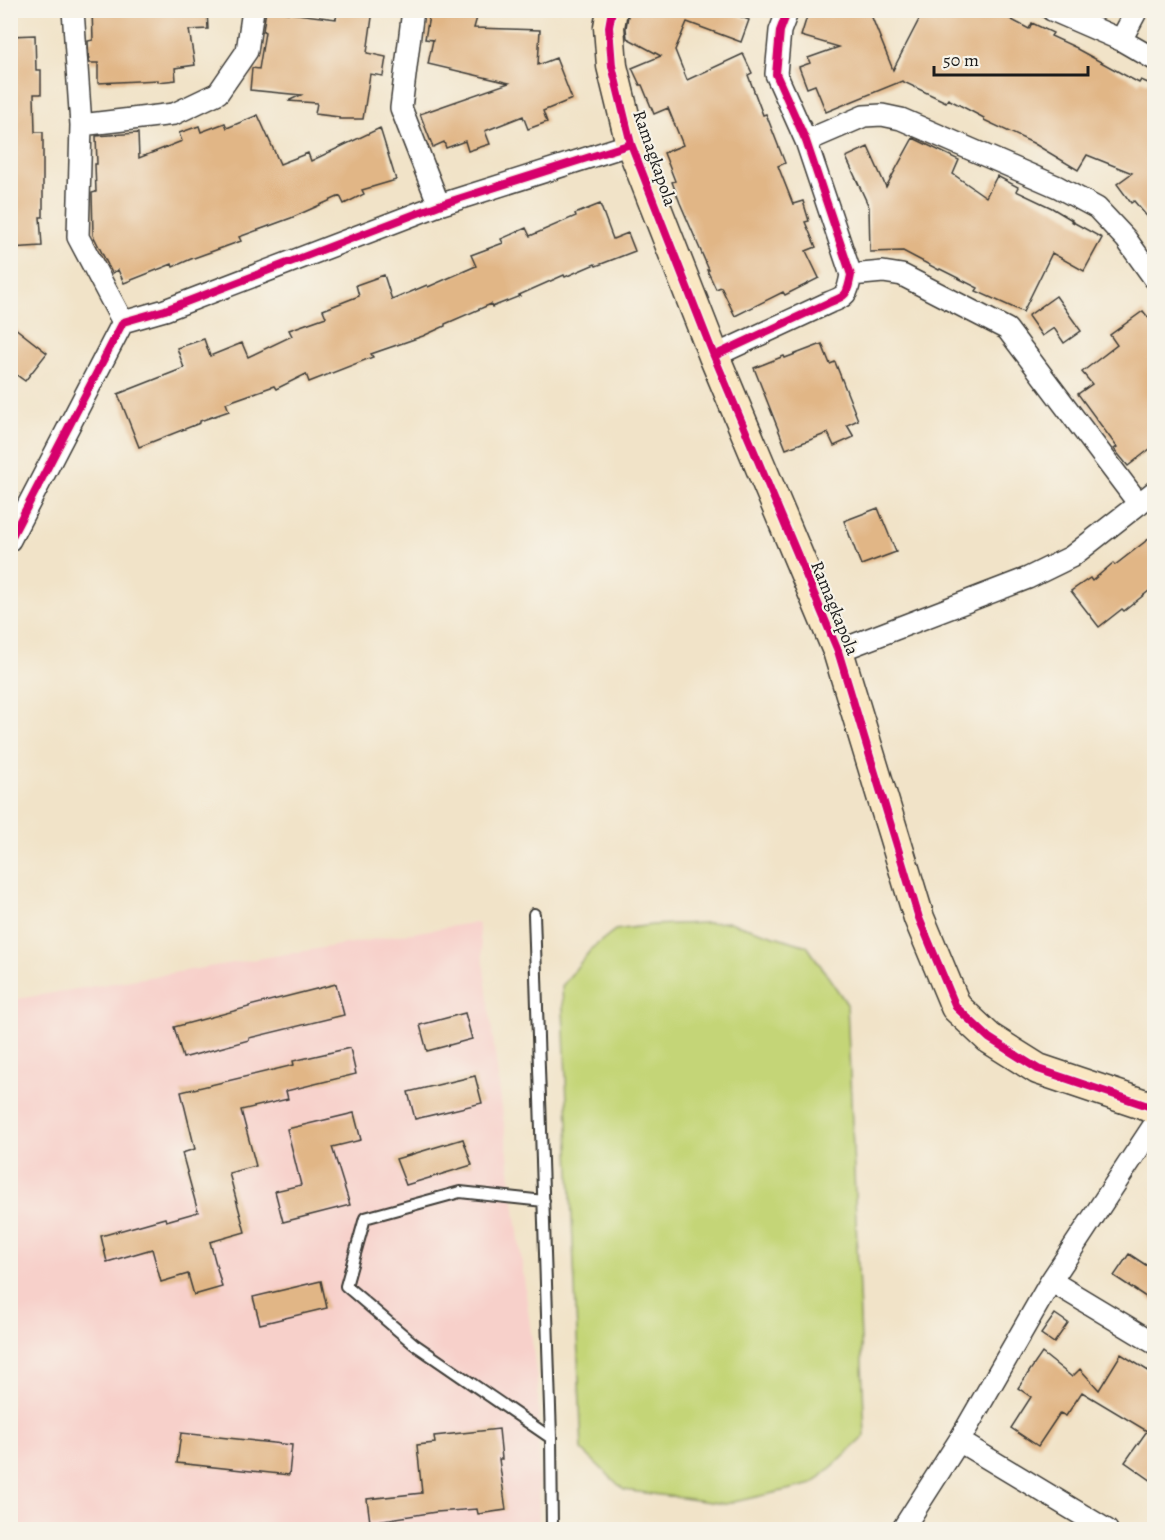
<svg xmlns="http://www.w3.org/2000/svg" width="1165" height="1540" font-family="Alegreya,serif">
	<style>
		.built { fill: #f7d0ca }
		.green { fill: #c4d577; stroke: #70784a; stroke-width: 1.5 }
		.building { fill: #e1b686 }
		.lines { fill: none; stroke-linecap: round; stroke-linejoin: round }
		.lane-casing { stroke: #3c3a36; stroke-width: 14 }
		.street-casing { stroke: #3c3a36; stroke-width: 24 }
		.secondary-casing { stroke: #3c3a36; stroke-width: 33 }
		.lane { stroke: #fff; stroke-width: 10 }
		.street { stroke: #fff; stroke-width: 21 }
		.secondary { stroke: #fae7c3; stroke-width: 30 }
		.cycleway-casing { stroke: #f7f3e8; stroke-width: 11 }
		.cycleway { stroke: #d6006c; stroke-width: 8 }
		.labels { text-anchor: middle; stroke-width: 4.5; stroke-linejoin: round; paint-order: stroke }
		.street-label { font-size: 18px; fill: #1c1c1c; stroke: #f7f3e8 }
	</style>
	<rect width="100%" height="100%" fill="#f7f3e8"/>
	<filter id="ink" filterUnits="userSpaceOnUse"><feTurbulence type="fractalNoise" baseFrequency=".0167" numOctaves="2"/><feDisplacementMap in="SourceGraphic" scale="12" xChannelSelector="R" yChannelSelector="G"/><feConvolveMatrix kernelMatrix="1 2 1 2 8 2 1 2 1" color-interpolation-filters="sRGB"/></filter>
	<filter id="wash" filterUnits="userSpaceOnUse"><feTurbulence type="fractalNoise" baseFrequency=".008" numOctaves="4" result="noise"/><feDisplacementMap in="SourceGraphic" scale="24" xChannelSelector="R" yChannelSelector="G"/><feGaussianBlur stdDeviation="1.35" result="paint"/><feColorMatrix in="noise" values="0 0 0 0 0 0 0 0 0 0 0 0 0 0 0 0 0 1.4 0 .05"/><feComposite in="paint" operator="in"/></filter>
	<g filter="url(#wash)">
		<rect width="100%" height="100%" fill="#f1e3c8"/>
		<path class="built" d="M478 922 538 1388 539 1529 11 1530V1000Z"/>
		<path class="green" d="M729 922 807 946 847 1004 865 1436 813 1484 725 1504 624 1490 582 1450 562 986 592 948 615 930 652 925Z"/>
		<g id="blocks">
			<path class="building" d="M92 10H207L208 29 189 30 195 65 175 68 176 80 158 82V80L98 83V63H89L88 41 93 40Z
				M266 10 336 19 338 10H373L367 53 386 57 383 76 370 74 363 119H339V117L315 114 317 103 288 101 301 95 250 90 252 68 259 69 265 32 263 31Z
				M430 10H479L474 28 540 30 538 65 556 58 572 99 543 111 547 122 528 129 523 116 485 131 490 144 468 151 465 141 446 148 444 142 433 147 420 114 509 83 428 64 433 40 425 39Z
				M629 10H724L749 20 741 42 687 22 675 50 687 80 743 54 752 73 748 75 763 115 766 114 785 163 778 166 793 204 803 201 809 221 805 222 816 247 806 251 819 278 785 295 783 292 735 316 721 287 716 289 707 270H709L680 203 672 182 675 181 664 153 683 145 668 108 654 114 642 85H640L632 68 661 56 627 38 626 28Z
				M809 10H869L893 70 924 10H993L1029 29 1032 23 1053 33 1051 36 1077 48V49L1139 83 1141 80 1155 86V226L1134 201 1131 203 1117 184 1132 173 1087 155 1078 170 1033 143 984 120V118L948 99 946 102 902 81 826 112 815 85 807 88 799 67 810 63 808 58 839 47 801 36Z
				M35 35 36 70H41V94H34L35 132H43V217H40L42 246 10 248V36Z
				M258 115 280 164 308 153 311 161 380 128 396 180 362 190 364 194 344 204 340 196 291 218 239 237 241 241 191 259 173 267 172 264 124 283 118 270 112 273 93 235 92 193 96 192 95 164H97L96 136 138 133 139 158 182 141 179 133 199 126 201 132 225 123 227 128Z
				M913 138 959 160 953 174 986 197 997 176 1018 187 1016 191 1052 208 1072 220 1071 221 1102 238 1084 271 1052 253 1023 312 976 291 978 288 940 269 939 270 903 251 870 252 869 207 846 157 868 147 886 187Z
				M600 204 613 239 628 233 635 251 596 266 595 264 565 277 564 275 519 295 520 296 492 307 491 304 445 324V326L423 336 371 354 373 357 309 382 306 374 276 389 274 386 226 403 229 411 200 421V423L139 447 118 394 184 368 177 348 204 339 210 356 242 343 248 357 292 336 289 330 326 317 323 310 359 296 356 285 384 275 392 300 427 285 428 287 476 266 471 255 503 243 501 239 526 228 530 236 576 216 575 214Z
				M1056 296 1081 331 1064 343 1054 328 1042 336 1028 316Z
				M1143 311 1155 326V445L1128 466 1114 449 1117 447 1078 394 1092 384 1082 372 1117 345 1110 335Z
				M10 324 47 353 25 381 10 370Z
				M822 344 830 364 835 362 858 420 847 425 854 437 834 446 828 433 786 449 754 368 784 356 785 358Z
				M878 508 896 552 861 565 844 521Z
				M1155 534V586L1124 611 1122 609 1099 627 1071 591 1090 578 1092 581 1113 563 1115 565Z
				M336 984 344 1015 249 1038V1040L183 1058 174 1027 249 1007V1006Z
				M465 1013 472 1039 427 1051 420 1025Z
				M350 1048 356 1074 286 1091 288 1099 241 1110 256 1166 229 1173 245 1232 210 1242 222 1287 194 1295 188 1274 161 1282 152 1249 107 1262 101 1236 165 1218 166 1221 198 1212 182 1153 195 1149 181 1092 294 1065 293 1061Z
				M475 1076 482 1103 415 1119 408 1092Z
				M354 1113 361 1140 332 1147 350 1205 283 1222 275 1191 301 1185 287 1129Z
				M463 1139 472 1165 406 1185 396 1159Z
				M1129 1254 1155 1271V1303L1114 1276Z
				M321 1281 327 1308 260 1324 253 1297Z
				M1055 1314 1068 1323 1054 1343 1041 1334Z
				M1042 1353 1072 1377 1080 1369 1099 1390 1121 1354 1155 1375V1483L1125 1462 1147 1431 1082 1392 1066 1416 1060 1413 1038 1446 1011 1428 1031 1397 1018 1388Z
				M499 1429 502 1459H499L506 1510 478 1514 477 1509 436 1512 370 1522 367 1499 422 1493 417 1445 435 1443 434 1436Z
				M181 1433 292 1445 289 1475 177 1463Z"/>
		</g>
	</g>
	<g filter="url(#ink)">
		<use href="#blocks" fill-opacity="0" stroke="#3c3a36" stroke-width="1.5"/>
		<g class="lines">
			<g class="lane-casing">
				<path id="lane" d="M534 914 551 1438 552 1530
					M544 1201 460 1192 365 1218 346 1286 414 1344 551 1438"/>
			</g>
			<g class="street-casing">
				<path id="street" d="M73 10 81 125 78 237 123 322
					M413 10 401 108 439 205
					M1052 10 1121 40 1154 59
					M1121 40 1137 10
					M81 125 174 114 218 93 247 51 253 10
					M806 141 864 116 882 115 901 119 1058 187 1097 208 1126 239 1154 278
					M851 275 883 272 902 275 1007 329 1139 504
					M714 356 828 303C847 296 847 295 851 275L806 141 776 74 780 31 788 10
					M10 540 123 322 165 310 439 205 631 144
					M838 651 1028 578 1071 557 1154 492
					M1051 1281 1154 1125
					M959 1441 1107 1530
					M902 1530 959 1441 1051 1281 1154 1343"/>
			</g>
			<g class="secondary-casing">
				<path id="secondary" d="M612 10 609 27 612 66 631 144 714 356 838 651 919 918 956 1007 989 1038 1038 1069 1154 1108"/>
			</g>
			<use href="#lane" class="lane"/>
			<use href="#street" class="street"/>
			<use href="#secondary" class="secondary"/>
			<g class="cycleway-casing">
				<path id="cycleway" d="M612 10 609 27 612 66 631 144 714 356 838 651 919 918 956 1007 989 1038 1038 1069 1154 1108
					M714 356 828 303C847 296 847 295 851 275L806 141 776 74 780 31 788 10
					M10 540 123 322 165 310 439 205 631 144"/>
			</g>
			<use href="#cycleway" class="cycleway"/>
		</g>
	</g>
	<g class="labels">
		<g class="street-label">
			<text transform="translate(655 158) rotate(71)" y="6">Ramagkapola</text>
			<text transform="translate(835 608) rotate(68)" y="6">Ramagkapola</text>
		</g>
	</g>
	<rect width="1165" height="1540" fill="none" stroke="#f7f3e8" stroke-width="36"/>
	<path d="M934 66v9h154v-9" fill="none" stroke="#1c1c1c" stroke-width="3"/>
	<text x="943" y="66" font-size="18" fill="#1c1c1c" stroke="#f7f3e8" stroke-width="4.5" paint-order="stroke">50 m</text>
</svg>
